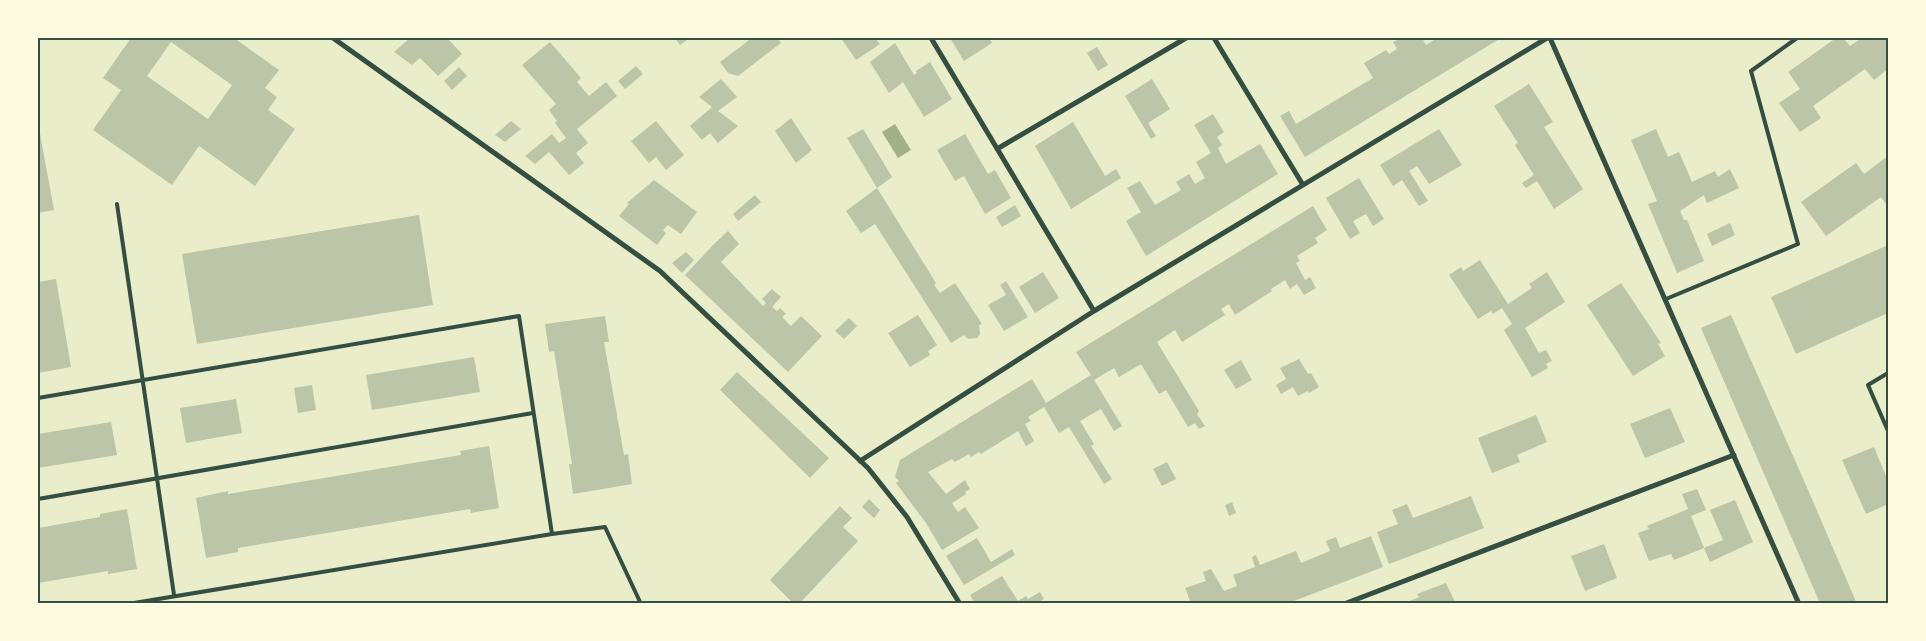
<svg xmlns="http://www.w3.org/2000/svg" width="1926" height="641" font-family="Quicksand,sans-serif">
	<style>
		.water { fill: #a3b18a }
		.building { fill: #bcc5a7; fill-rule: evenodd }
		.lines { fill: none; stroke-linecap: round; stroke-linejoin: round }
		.service { stroke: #344e41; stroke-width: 4 }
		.minor { stroke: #344e41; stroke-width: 5 }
		.neatline { fill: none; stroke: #344e41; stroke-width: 2 }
	</style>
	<rect width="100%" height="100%" fill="#e9edc9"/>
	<path class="water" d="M895 124 911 150 898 158 882 132Z"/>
	<path class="building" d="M131 38H234L279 70 265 88 277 97 268 110 295 129 255 186 199 146 172 185 93 130 121 90 103 78ZM171 42 232 85 208 119 147 76Z
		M410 38H447L462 54 438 76 420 58 412 65 394 52Z
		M675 38H690L680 45Z
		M752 38H777L781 43 738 76 728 73 720 62Z
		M841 38H875L880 44 856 60Z
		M950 38H989L992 43 964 61Z
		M1402 38H1422L1426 45 1437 38H1501L1305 157 1280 116 1289 111 1296 124 1373 78 1364 63 1386 50 1389 54 1397 49 1393 42Z
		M1836 38H1843L1850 46 1862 38H1888V69L1874 80 1865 69 1813 106 1821 118 1800 132 1779 103 1800 89 1788 72Z
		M550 42 581 78 577 82 589 96 606 82 617 96 577 129 588 143 576 153 584 163 569 175 549 152 535 164 525 156 552 134 559 143 566 138 555 123 557 121 549 110 556 104 522 65Z
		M895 43 914 75 917 73 916 71 930 62 952 99 924 117 903 82 889 93 870 62Z
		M1097 47 1108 65 1098 71 1087 53Z
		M636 66 643 74 625 89 618 81Z
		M459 67 467 76 452 90 444 81Z
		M721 79 737 97 718 111 738 126 718 143 710 133 702 140 690 126 712 107 699 97Z
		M1152 79 1170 109 1148 123 1156 136 1151 139 1125 96Z
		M1529 84 1553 122 1544 127 1583 189 1554 209 1537 181 1526 188 1522 183 1534 175 1515 145 1518 143 1494 106Z
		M1213 114 1224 132 1217 137 1222 145 1218 148 1226 164 1260 144 1278 174 1146 256 1126 221 1141 212 1127 188 1140 181 1155 205 1181 190 1176 182 1189 174 1195 184 1205 178 1196 162 1211 153 1194 125Z
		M791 118 812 150 796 163 775 131Z
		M511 121 521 129 505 142 495 135Z
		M656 121 684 155 666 170 656 157 649 163 631 141Z
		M1073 122 1105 176 1116 169 1121 178 1071 209 1035 146Z
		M38 123 54 210 38 213Z
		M863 129 892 177 877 188 847 138Z
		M1439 129 1462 165 1429 184 1417 166 1409 171 1428 201 1419 206 1402 180 1393 186 1380 165Z
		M1656 129 1668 157 1679 152 1692 182 1715 171 1718 177 1730 169 1739 188 1707 203 1704 195 1680 211 1684 220H1687L1704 261 1677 273 1648 204 1657 201 1631 140Z
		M965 134 988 174 995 170 1011 198 985 214 964 176 955 181 937 150Z
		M1888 156V207L1881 197 1826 236 1801 202 1856 163 1864 174Z
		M1359 178 1384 219 1373 226 1366 214 1353 221 1360 233 1350 239 1326 198Z
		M654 180 697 212 681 234 668 225 663 230 666 233 657 245 619 216 629 204 627 203Z
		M877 188 936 283 934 285 940 293 955 283 982 324 979 325 980 334 977 338 968 339 964 335 951 343 875 224 861 233 846 211Z
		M755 195 761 202 738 221 733 214Z
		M1015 205 1021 216 1002 227 996 217Z
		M1313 206 1327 230 1315 238 1318 243 1297 256 1300 261 1296 263 1305 280 1310 277 1316 288 1304 295 1297 284 1290 289 1285 280 1271 289 1272 291 1235 315 1229 304 1221 309 1225 315 1182 342 1175 330 1157 342 1199 411 1197 414 1205 426 1199 429 1195 423 1188 427 1166 390 1159 394 1141 364 1119 377 1114 368 1094 380 1122 426 1114 431 1101 409 1080 421 1094 444 1091 446 1112 479 1104 484 1069 427 1059 433 1044 407 1028 417 1031 421 1025 424 1034 441 1026 446 1018 431 981 454 979 452 971 457 969 454 955 462 952 459 928 472 946 494 965 480 970 489 965 492 966 494 952 503 958 512 965 507 979 528 942 550 926 523 896 483 899 481 895 477 900 460 1032 379 1046 403 1052 399 1091 375 1076 352Z
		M419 215 433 305 197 344 182 254Z
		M1730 223 1735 235 1712 246 1707 234Z
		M728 231 739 244 721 262 763 306 766 303 762 299 772 289 781 297 772 307 777 311 780 308 786 314 782 317 791 326 801 316 822 336 788 372 685 275 713 245Z
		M1888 245V313L1796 354 1771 297Z
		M686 252 694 260 682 273 672 263Z
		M1480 260 1508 304 1532 288 1529 284 1547 272 1565 302 1525 328 1539 353 1546 350 1552 361 1546 364 1548 368 1532 377 1504 330 1512 324 1502 308 1493 314 1491 311 1478 319 1449 275 1461 267 1463 271Z
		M1043 272 1059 298 1035 313 1019 287Z
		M56 279 71 367 38 373V282Z
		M1006 281 1028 317 1004 331 988 305 1006 295 1000 285Z
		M1621 283 1661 343 1658 344 1665 356 1633 376 1587 305Z
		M918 315 937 345 928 351 930 355 910 367 888 333Z
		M1731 315 1805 483 1857 604H1820L1819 601 1701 328Z
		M605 316 609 342H604L624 455 628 454 632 484 573 494 569 464H572L554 351 549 352 545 324Z
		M849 318 857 326 844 339 835 331Z
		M474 357 480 392 372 410 366 375Z
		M1299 359 1308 374 1311 373 1319 387 1309 393 1308 391 1298 396 1293 387 1281 394 1276 385 1286 379 1280 368Z
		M1241 360 1252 380 1236 389 1224 370Z
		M737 372 829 458 810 478 720 390Z
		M312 385 316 410 298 413 294 388Z
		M236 399 242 433 186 443 180 408Z
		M1670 408 1685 442 1645 458 1630 424Z
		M1536 415 1547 442 1517 455 1520 462 1492 473 1478 438Z
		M111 422 117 455 38 468V434Z
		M489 446 499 508 471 513 470 509 238 548V552L206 558 196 498 228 491V494L461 455 460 451Z
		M1874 447 1888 481V504L1866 514 1842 460Z
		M1167 462 1176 479 1162 486 1153 469Z
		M1697 489 1706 510 1691 516 1704 548 1723 540 1710 510 1735 500 1753 542 1710 562 1704 548 1674 560 1671 554 1649 561 1638 533 1649 529 1647 526 1688 509 1682 494Z
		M1471 496 1484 528 1389 564 1377 532 1398 524 1392 510 1407 504 1413 518Z
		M869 499 880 510 874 518 862 507Z
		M1232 502 1236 513 1229 516 1225 505Z
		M840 506 852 518 843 527 858 541 799 604H794L770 580Z
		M127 509 137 569 108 574V571L38 583V528L100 517V514Z
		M1371 536 1383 567 1286 604H1191L1186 590 1185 588 1206 581 1203 572 1211 569 1224 591 1237 586 1233 575 1255 567 1252 557 1256 555 1260 565 1296 551 1301 563 1330 551 1326 541 1336 537 1340 548Z
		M977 538 991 562 1012 549 1015 555 964 585 946 556Z
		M1604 544 1617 578 1585 591 1571 556Z
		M1002 576 1018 601 1026 596 1028 599 1040 592 1044 599 1035 604H1027L1026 601 1022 604H975L970 595Z
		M1446 583 1456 604H1403L1419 597 1417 594Z"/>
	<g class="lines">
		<path class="service" d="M117 204 174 595
			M1666 299 1798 244 1751 71 1797 38
			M1888 373 1868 385 1888 431
			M38 398 519 316 552 534
			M38 499 533 413
			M128 604 552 534 605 527 641 604"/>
		<path class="minor" d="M333 38 660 271 868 468 907 517 960 604
			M931 38 1094 311
			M1214 38 1303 185
			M1550 38 1799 604
			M997 149 1186 38
			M860 461 1094 311 1547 38
			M1344 604 1734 455"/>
	</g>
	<rect width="1926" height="641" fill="none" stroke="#fefae0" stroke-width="78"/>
	<rect x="39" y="39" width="1848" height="563" class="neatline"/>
</svg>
